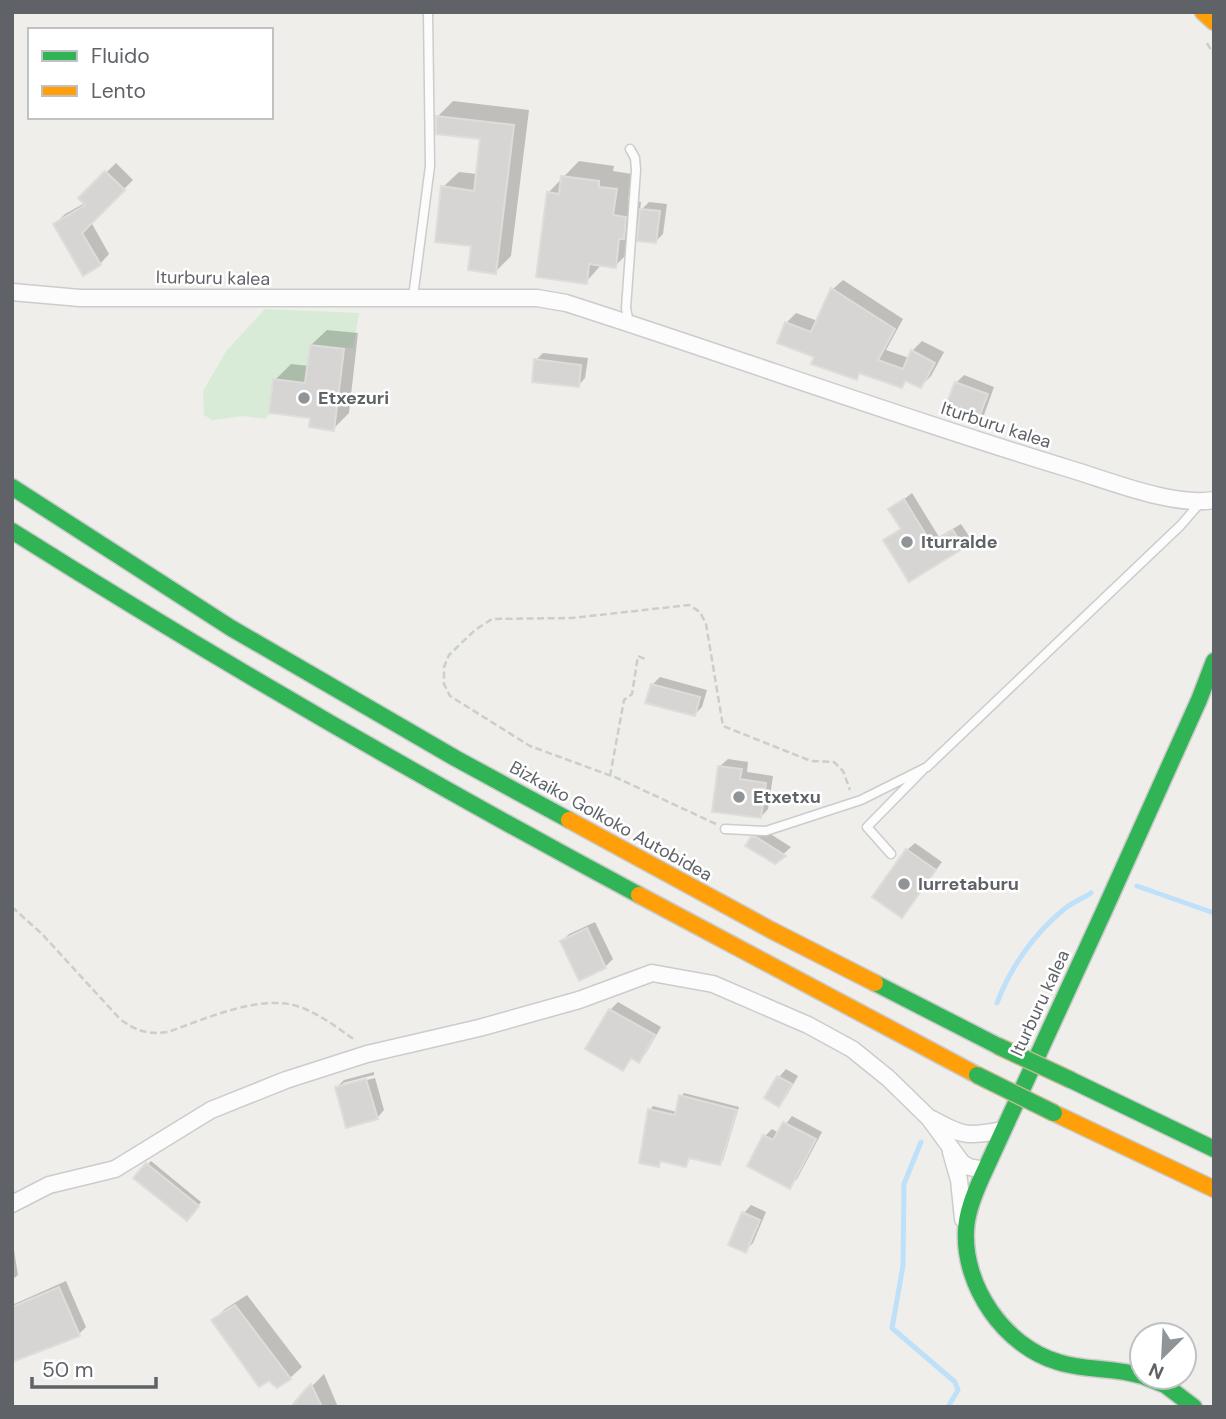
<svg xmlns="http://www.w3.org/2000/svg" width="1226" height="1419" font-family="'DM Sans',sans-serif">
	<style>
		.green { fill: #d8ebd6 }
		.shadow { fill: #0003 }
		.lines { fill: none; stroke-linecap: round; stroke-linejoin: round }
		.stream { stroke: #bfe0f9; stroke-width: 5 }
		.building { fill: #d6d5d3; stroke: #deddd9; stroke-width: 2 }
		.lane-casing { stroke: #cbcccc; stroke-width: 11 }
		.street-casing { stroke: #cbcccc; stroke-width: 19 }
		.fast-casing { stroke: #cacacb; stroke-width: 19 }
		.slow-casing { stroke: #cacacb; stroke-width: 19 }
		.path { stroke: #cacfcc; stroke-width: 2.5; stroke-dasharray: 7 3.5; stroke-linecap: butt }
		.lane { stroke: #fdfcfc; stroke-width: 8 }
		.street { stroke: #fdfcfc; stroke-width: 16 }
		.fast { stroke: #30b455; stroke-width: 16 }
		.slow { stroke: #ff9f0a; stroke-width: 16 }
		.fast-bridge-casing { stroke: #c8b996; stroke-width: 19; stroke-linecap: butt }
		.fast-bridge { stroke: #30b455; stroke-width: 16 }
		.poi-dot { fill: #919496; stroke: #fff; stroke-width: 2.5 }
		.labels { text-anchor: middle; stroke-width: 5; stroke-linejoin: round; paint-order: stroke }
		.street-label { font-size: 18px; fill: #5f6368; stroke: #fff }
		.poi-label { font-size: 18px; font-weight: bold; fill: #5f6368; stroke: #fff; text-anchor: start }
	</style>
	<rect width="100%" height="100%" fill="#efeeea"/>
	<path class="green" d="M265 309 359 313 353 348 310 345 305 383 273 379 269 413 266 419 243 416 212 420 204 415 203 391 227 350Z"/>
	<path class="shadow" d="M453 101 529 110 511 256 495 272 473 244 443 187 459 172 477 174 482 138 438 116Z
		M579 161 614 166 613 171 632 174 628 200 641 202 640 211 649 202 667 204 663 234 656 241 641 220 634 227 631 250 615 266 602 264 586 282 548 193Z
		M116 163 133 180 91 222 109 254 100 264 55 224 65 214 85 203 80 198Z
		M843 280 903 319 886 350 909 358 912 351 922 341 944 352 931 376 921 386 907 380 901 386 862 372 856 378 816 356 786 323 796 313 818 321 833 289Z
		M327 330 358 333 349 413 333 429 312 416 275 380 291 364 309 366 311 345Z
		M543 353 588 358 585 378 578 386 536 360Z
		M964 375 994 387 984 415 976 423 956 383Z
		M912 493 939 537 961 524 971 539 963 546 909 579 885 540 902 527 891 509Z
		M660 677 707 690 702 707 695 714 652 685Z
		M728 759 748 762 747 772 773 776 768 809 761 817 720 766Z
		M760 830H764L791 847 775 862 752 838Z
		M915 843 942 862 901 916 907 850Z
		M595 922 613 959 605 967 562 941 569 934Z
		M618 1002 661 1027 646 1053 638 1061 633 1057 623 1069 587 1049 610 1010Z
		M786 1069 798 1076 786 1097 779 1105 766 1098 779 1077Z
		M374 1072V1075L343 1083V1086L375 1078 384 1110 377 1118 337 1087 344 1080Z
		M684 1093 739 1107 723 1160 720 1163 690 1156 686 1165 662 1161 659 1165 650 1110 653 1106 677 1112 681 1096Z
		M792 1116 822 1132 797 1179 789 1186 765 1136 772 1129 779 1133Z
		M151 1161 201 1202 190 1216 135 1178Z
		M751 1205 766 1212 753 1243 745 1251 730 1244 744 1213Z
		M12 1237 18 1275 12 1280Z
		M66 1281 86 1327 79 1334 12 1360V1305Z
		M247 1295 302 1367 290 1378 277 1386 214 1320 225 1309Z
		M324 1374 338 1407H293L313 1385Z"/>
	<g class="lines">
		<path class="stream" d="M1137 886 1214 913
			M997 1003C1010 968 1034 934 1063 910 1071 903 1082 899 1091 893
			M921 1142 904 1184 903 1266 892 1328 955 1382 958 1390 948 1407"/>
	</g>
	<path class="building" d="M436 116 514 125 496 274 468 270 471 246 435 242 441 186 474 191 480 139 436 134Z
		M105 171 125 190 82 233 101 265 83 276 53 224 85 205 78 198Z
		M561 176 599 181V187L617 189 613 215 626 217 624 239H619L616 268 589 264 587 284 536 277 547 192 559 194Z
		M640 209 660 211 656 243 637 241Z
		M831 288 895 329 878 360 903 369 911 350 935 363 921 388 905 381 902 388 859 373 857 380 811 364 814 357 777 343 785 322 811 332Z
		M310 345 344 349 334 431 309 427 310 418 269 413 273 379 305 383Z
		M534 359 581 365 579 387 532 382Z
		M955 382 988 394 976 425 943 412Z
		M904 499 931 543 953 530 964 548 909 582 883 540 901 529 888 509Z
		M651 684 700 697 695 716 645 703Z
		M718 766 742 769 740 779 766 783 761 818 712 812Z
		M751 837H756L786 856 775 864 745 846Z
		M906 849 936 870 902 918 872 897Z
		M587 928 606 968 579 981 560 941Z
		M609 1009 655 1035 639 1063 631 1058 623 1071 585 1049Z
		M777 1076 792 1084 779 1107 764 1098Z
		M366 1079 378 1119 346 1128 335 1087Z
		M679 1095 737 1110 720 1165 689 1158 686 1167 660 1161 659 1167 639 1163 648 1109 675 1115Z
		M783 1122 816 1139 790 1189 747 1166 763 1135 773 1140Z
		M146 1163 199 1206 187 1221 133 1178Z
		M742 1212 760 1220 746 1253 728 1245Z
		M59 1287 80 1336 12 1362V1307Z
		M235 1305 291 1379 277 1388 269 1381 259 1387 211 1320Z
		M311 1384 322 1407H291L304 1391Z"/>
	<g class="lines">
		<g class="lane-casing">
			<path id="lane" d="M413 297 430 166 428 12
				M629 323 626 308 636 170 635 158 630 149
				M725 829 766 831 861 800 927 767 1181 525 1200 503
				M891 854 867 827 922 771"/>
		</g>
		<g class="street-casing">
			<path id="street" d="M12 292 80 298H537L566 303C735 357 901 418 1070 469 1110 481 1173 507 1214 500
				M932 1119C963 1136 967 1137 1002 1130
				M951 1152 959 1180 963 1219
				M12 1204 49 1185 115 1169 211 1110 286 1080 367 1054 479 1028 579 1000 652 973 713 984 808 1025 852 1049 888 1078 929 1118 962 1163 969 1167 985 1170"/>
		</g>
		<g class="fast-casing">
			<path id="fast" d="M12 487 231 628 455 758 569 820
				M12 531C217 660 426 781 639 895
				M875 983 998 1046
				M1071 1080 1214 1149
				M1142 1376C1114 1367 1085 1371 1058 1362 1004 1346 963 1286 966 1230 967 1212 974 1195 981 1179L1104 911 1199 700 1214 661
				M1145 1377 1165 1385 1194 1407"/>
		</g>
		<g class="slow-casing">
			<path id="slow" d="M1203 12 1214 22
				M569 820 771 930 875 983
				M639 895 977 1075
				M1054 1113 1214 1189"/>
		</g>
		<path class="path" d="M1207 43 1214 55
			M610 776 624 700 632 694 638 656 645 659
			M716 824 617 778 530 746 450 696 444 684V667L449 655 475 630 492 619 572 618 689 605 700 612 706 624 723 726 811 761 834 762 843 771 850 790
			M12 907 42 934 120 1019C136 1031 148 1035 168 1032 205 1019 261 993 300 1007 321 1015 338 1028 356 1041"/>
		<use href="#lane" class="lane"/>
		<use href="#street" class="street"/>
		<use href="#fast" class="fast"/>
		<use href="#slow" class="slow"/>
		<g class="fast-bridge-casing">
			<path id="fast-bridge" d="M998 1046 1071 1080
				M977 1075 1054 1113"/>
		</g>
		<use href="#fast-bridge" class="fast-bridge"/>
	</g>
	<g class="poi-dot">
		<circle cx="304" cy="398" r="7"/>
		<circle cx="907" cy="542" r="7"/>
		<circle cx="739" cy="797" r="7"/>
		<circle cx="904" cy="884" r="7"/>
	</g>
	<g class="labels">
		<g class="street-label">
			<text transform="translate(213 278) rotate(1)" y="6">Iturburu kalea</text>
			<text transform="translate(996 425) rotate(18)" y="6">Iturburu kalea</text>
			<text transform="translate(611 821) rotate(29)" y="6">Bizkaiko Golkoko Autobidea</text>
			<text transform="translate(1040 1003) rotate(-65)" y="6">Iturburu kalea</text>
		</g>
		<g class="poi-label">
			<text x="318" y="404">Etxezuri</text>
			<text x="921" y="548">Iturralde</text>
			<text x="753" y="803">Etxetxu</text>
			<text x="918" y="890">Iurretaburu</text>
		</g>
	</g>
	<rect width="1226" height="1419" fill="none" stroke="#5f6368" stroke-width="28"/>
	<rect x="28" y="28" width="245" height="91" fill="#ffffff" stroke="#bfc1c3" stroke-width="2"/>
	<rect x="42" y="51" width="35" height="10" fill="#30b455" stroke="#bfc1c3" stroke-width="2"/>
	<text x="91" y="63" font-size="21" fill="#5f6368">Fluido</text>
	<rect x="42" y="86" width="35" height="10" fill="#ff9f0a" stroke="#bfc1c3" stroke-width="2"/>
	<text x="91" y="98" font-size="21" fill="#5f6368">Lento</text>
	<g transform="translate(1163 1356) rotate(204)"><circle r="33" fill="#ffffff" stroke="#bfc1c3" stroke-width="2"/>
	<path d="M0-5L12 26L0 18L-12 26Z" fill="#919496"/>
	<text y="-10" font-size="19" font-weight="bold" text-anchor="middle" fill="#5f6368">N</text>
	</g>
	<path d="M32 1377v10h124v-10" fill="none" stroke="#5f6368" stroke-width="3.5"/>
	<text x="42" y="1377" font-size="21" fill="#5f6368" stroke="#ffffff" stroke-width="5" paint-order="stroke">50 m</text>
</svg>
